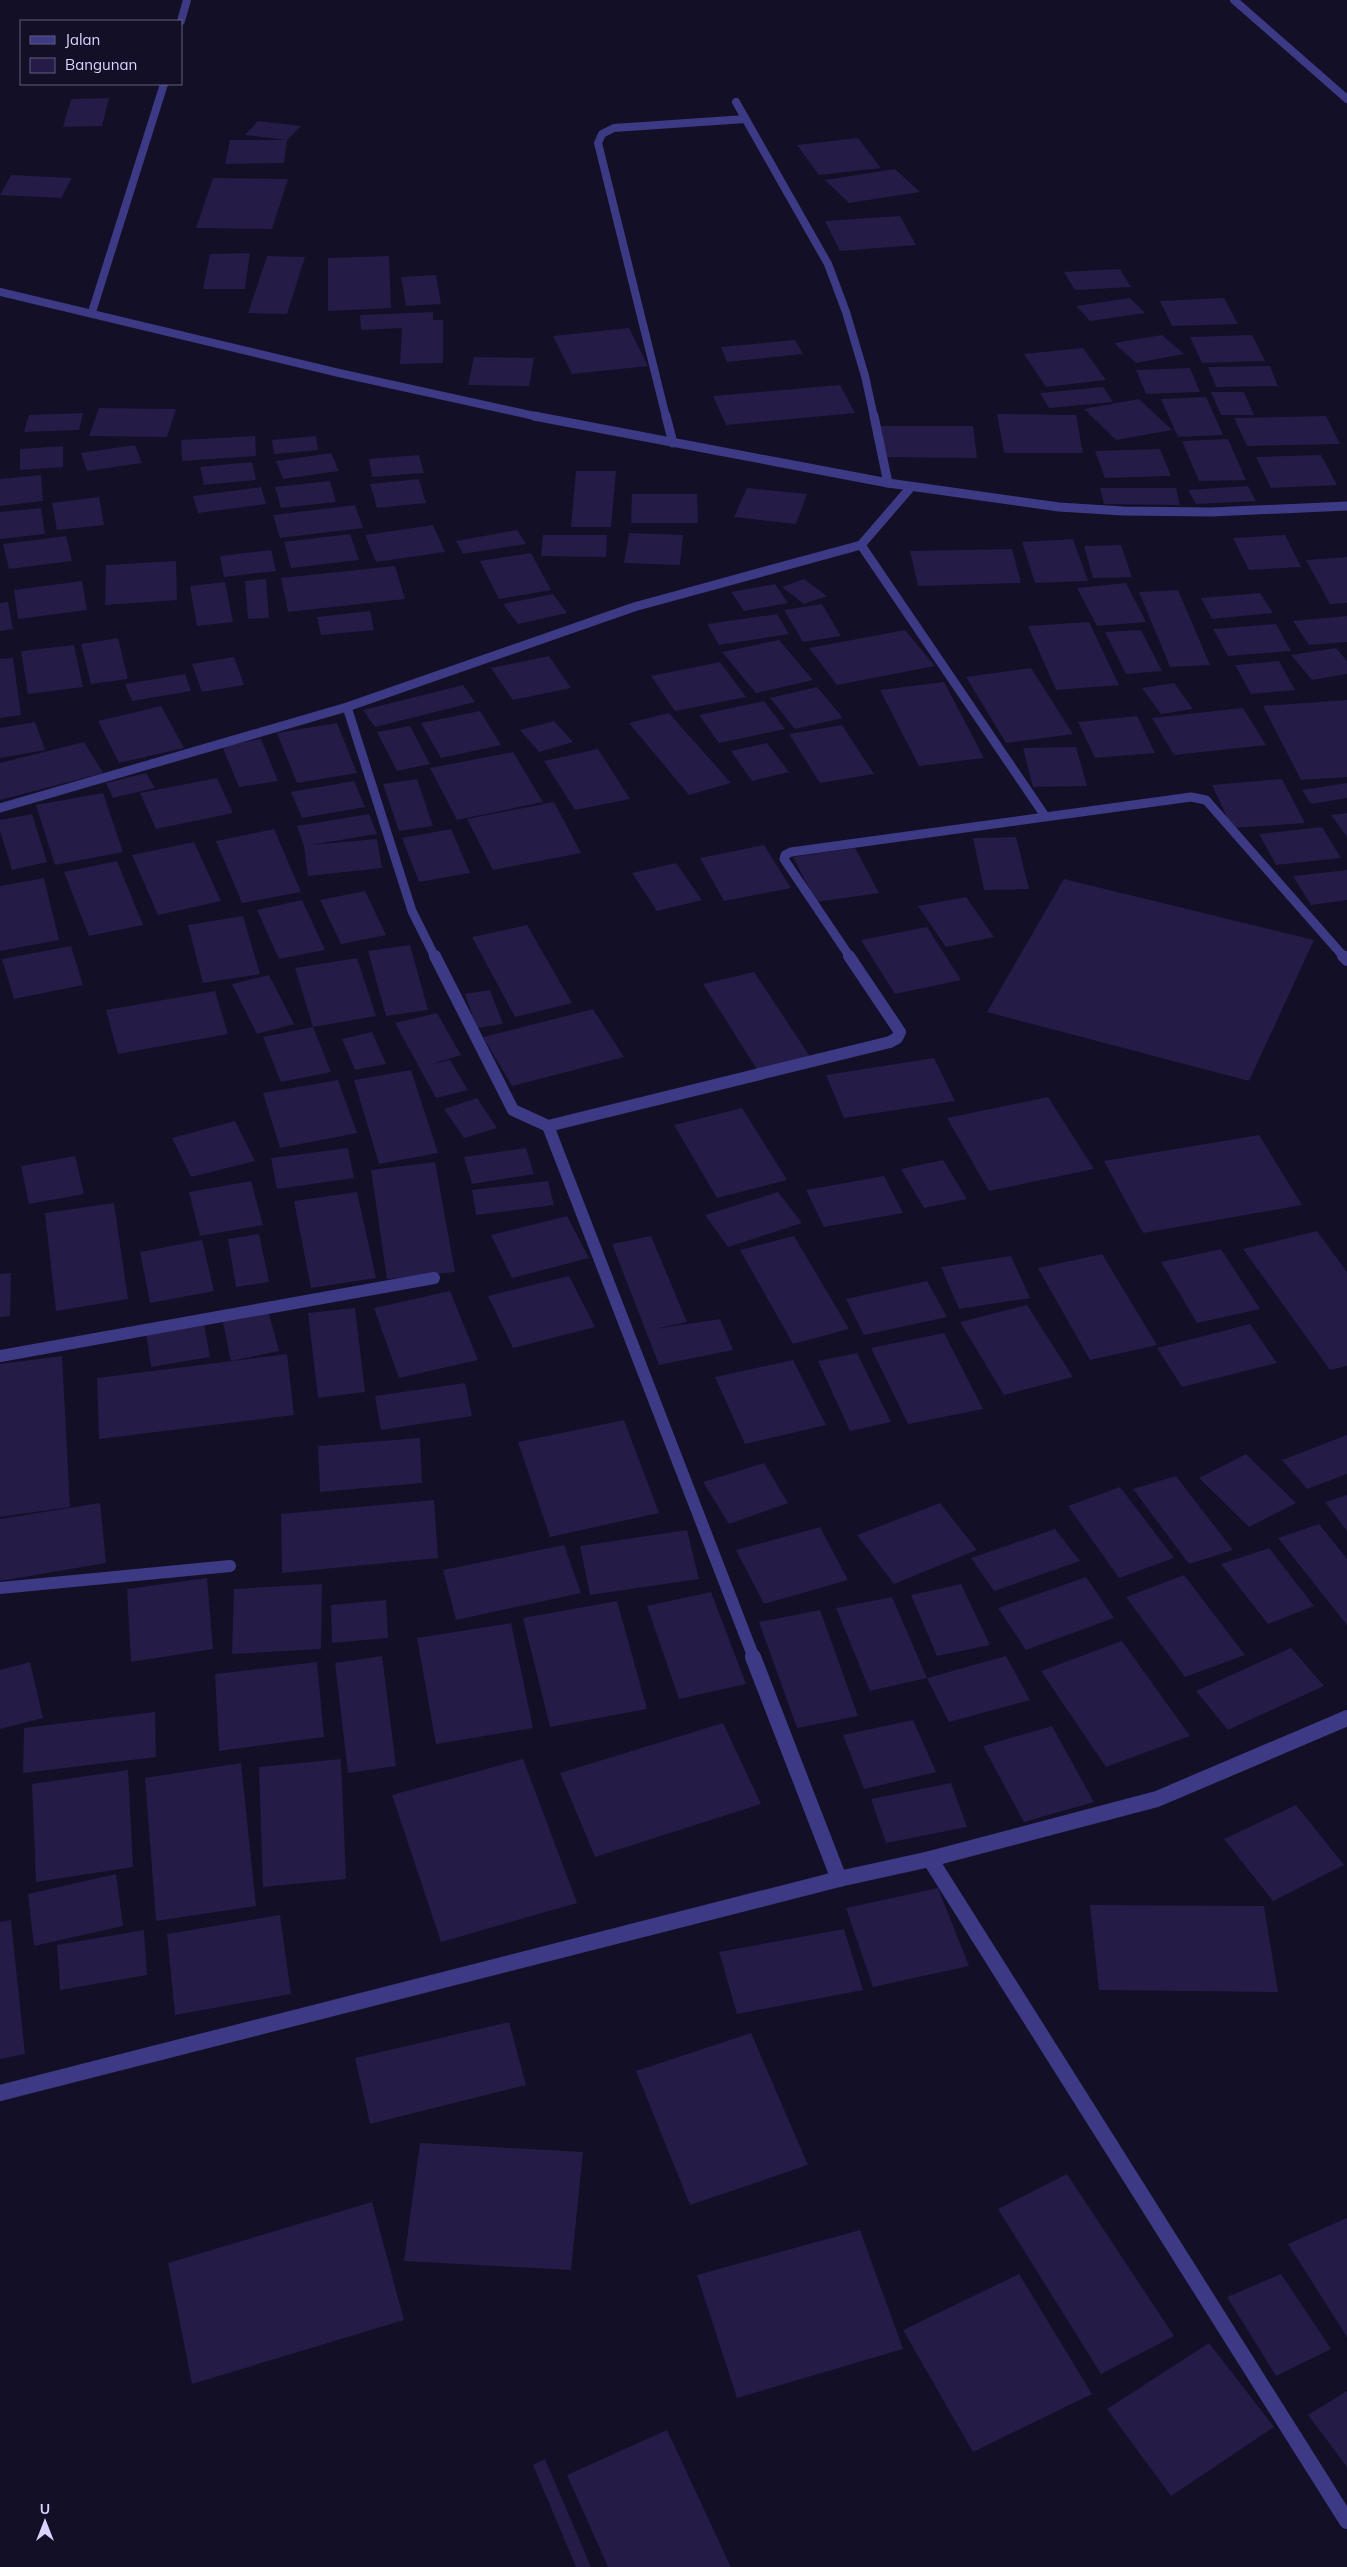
<svg xmlns="http://www.w3.org/2000/svg" width="1347" height="2567" font-family="Mulish,sans-serif">
	<style>
		.building { fill: #241b47 }
		.lines { fill: none; stroke-linecap: round; stroke-linejoin: round }
		.minor-far3 { stroke: #3d3a85; stroke-width: 8 }
		.minor-far2 { stroke: #3d3a85; stroke-width: 9 }
		.minor-far1 { stroke: #3d3a85; stroke-width: 12 }
		.minor { stroke: #3d3a85; stroke-width: 16 }
		.tertiary-far2 { stroke: #3d3a85; stroke-width: 8 }
		.tertiary-far1 { stroke: #3d3a85; stroke-width: 9 }
		.tertiary { stroke: #3d3a85; stroke-width: 16 }
	</style>
	<rect width="100%" height="100%" fill="#130f26"/>
	<path class="building" d="M109 98 102 126 63 127 71 99Z
		M258 121 301 126 287 140 284 163 225 164 230 140H287L245 135Z
		M858 138 881 168 819 175 797 145Z
		M895 169 920 192 849 203 825 180Z
		M11 175 72 178 61 198 0 195Z
		M213 178 288 179 272 229 196 228Z
		M900 216 916 245 840 251 825 221Z
		M250 253 245 289H203L210 254Z
		M267 256 305 257 287 314 248 313Z
		M389 256 391 308 328 311V258Z
		M1120 269 1131 287 1075 290 1064 272Z
		M436 275 441 304 406 306 401 277Z
		M1130 298 1145 313 1090 321 1076 306Z
		M1224 298 1238 324 1172 326 1160 301Z
		M433 312V320H443V363L400 364 402 328 361 330 360 315Z
		M629 328 648 366 572 374 553 336Z
		M1162 335 1184 354 1136 363 1114 343Z
		M1252 335 1265 361 1202 363 1190 337Z
		M795 340 803 354 727 362 721 347Z
		M1083 348 1106 380 1046 387 1024 354Z
		M474 357 534 358 529 386 468 385Z
		M1270 366 1278 386 1216 387 1208 367Z
		M1190 368 1200 392 1146 394 1136 370Z
		M840 385 855 413 726 425 713 396Z
		M1103 387 1113 402 1049 408 1040 393Z
		M1211 392H1244L1254 415H1221Z
		M1206 397 1223 435 1178 437 1161 399Z
		M1139 399 1172 430 1116 440 1084 409Z
		M99 408 176 409 167 437 89 436Z
		M83 413 79 430 24 432 29 415Z
		M997 414 1076 415 1083 453H1004Z
		M1326 416 1340 444 1247 446 1234 418Z
		M879 426H973L977 458 882 457Z
		M255 436 256 456 182 461 181 440Z
		M316 436 318 450 274 454 272 440Z
		M1228 439 1246 480 1199 481 1182 441Z
		M135 445 142 463 87 471 81 453Z
		M63 446V467L20 470V449Z
		M1160 449 1171 476 1105 478 1095 451Z
		M331 453 339 471 283 479 276 461Z
		M419 455 424 473 372 477 369 459Z
		M1321 455 1337 485 1271 488 1256 457Z
		M252 462 256 480 204 485 200 467Z
		M576 471H616L611 527H571Z
		M41 475 43 501 0 506V479Z
		M419 479 426 503 377 508 370 484Z
		M330 481 336 502 281 508 275 487Z
		M1248 486 1256 501 1196 504 1188 490Z
		M261 487 266 504 198 513 193 496Z
		M747 488 807 494 796 524 734 517Z
		M1100 488H1176L1180 505 1104 504Z
		M632 494H697L698 523H631Z
		M99 497 104 525 57 530 52 503Z
		M355 505 363 528 280 538 273 515Z
		M41 508 45 534 0 539V512Z
		M433 525 445 552 376 562 365 535Z
		M517 530 526 544 463 554 456 541Z
		M629 533 683 535 680 565 624 563Z
		M350 534 359 560 291 568 284 542Z
		M543 535H607L606 557 541 556Z
		M1285 535 1301 567 1249 570 1233 538Z
		M66 536 72 561 9 569 3 544Z
		M1073 539 1088 581 1035 583 1022 542Z
		M1121 545 1132 577 1093 578 1084 546Z
		M1012 549 1021 583 918 586 910 551Z
		M271 550 276 571 224 577 220 556Z
		M531 553 551 590 499 599 480 561Z
		M1347 557V603L1330 604 1306 560Z
		M176 561 177 600 105 605 106 565Z
		M395 566 405 599 288 612 281 578Z
		M266 579 269 618 248 619 245 581Z
		M804 579 827 596 804 604 782 587Z
		M82 581 87 610 18 619 14 590Z
		M225 582 233 622 197 626 190 586Z
		M1126 583 1146 622 1097 626 1077 588Z
		M775 584 788 603 744 611 731 592Z
		M1178 590 1210 665 1170 667 1139 592Z
		M1260 593 1273 613 1212 619 1201 598Z
		M553 594 567 613 518 624 503 604Z
		M8 602 13 629 0 631V603Z
		M822 604 841 636 803 642 784 610Z
		M370 611 374 630 321 635 317 617Z
		M777 614 789 634 719 645 707 624Z
		M1347 616V642L1309 645 1293 621Z
		M1089 622 1119 685 1056 690 1028 626Z
		M1276 624 1291 651 1228 656 1213 629Z
		M905 630 935 666 837 685 809 648Z
		M1141 630 1162 671 1126 674 1105 632Z
		M118 638 128 679 91 684 81 644Z
		M779 640 813 680 756 693 722 652Z
		M74 645 83 687 28 694 21 651Z
		M1336 648 1347 661V674L1312 680 1291 655Z
		M549 656 571 688 513 700 491 668Z
		M234 657 244 685 202 692 192 664Z
		M13 658 21 715 0 718V659Z
		M1279 661 1295 690 1251 694 1235 665Z
		M720 662 746 697 675 711 651 676Z
		M1031 668 1073 734 1006 743 966 677Z
		M185 674 191 691 132 701 125 684Z
		M944 682 984 758 919 766 880 690Z
		M1174 683 1193 709 1161 714 1142 688Z
		M463 685 475 702 375 727 363 710Z
		M817 687 843 718 795 729 770 698Z
		M1347 700V777L1301 780 1263 706Z
		M764 701 785 729 719 743 699 715Z
		M161 706 184 748 119 763 98 721Z
		M1243 708 1266 745 1174 755 1152 718Z
		M480 711 501 745 441 758 421 723Z
		M669 713 731 783 689 795 629 723Z
		M1137 716 1155 753 1095 758 1078 722Z
		M554 721 573 742 539 752 520 730Z
		M35 722 45 750 0 758V728Z
		M337 723 357 773 297 783 277 733Z
		M842 725 874 774 820 783 789 734Z
		M410 726 430 764 397 771 377 732Z
		M261 739 278 781 239 787 222 746Z
		M84 742 103 773 0 800V763Z
		M767 743 789 772 752 781 731 751Z
		M1076 747 1087 786 1033 787 1023 748Z
		M598 749 630 799 575 810 544 761Z
		M513 752 543 802 457 820 430 768Z
		M146 773 155 788 113 798 106 783Z
		M217 778 233 813 156 829 140 793Z
		M417 779 433 826 399 831 383 784Z
		M1282 779 1305 823 1232 828 1212 785Z
		M354 781 365 807 302 818 291 792Z
		M1347 783V798L1311 804 1302 790Z
		M103 793 123 852 55 865 36 805Z
		M554 802 581 853 493 870 467 819Z
		M1347 813V837L1331 815Z
		M32 814 47 862 12 870 0 831V820Z
		M369 814 377 834 310 845 377 839 382 868 308 876 304 846 297 826Z
		M1322 827 1341 858 1276 865 1259 834Z
		M274 829 301 892 242 903 216 841Z
		M451 829 470 873 419 882 402 838Z
		M1016 837 1029 889 984 890 973 838Z
		M194 842 221 901 158 915 132 855Z
		M764 845 791 888 724 901 700 858Z
		M855 848 879 893 816 902 793 857Z
		M117 861 143 925 89 936 64 872Z
		M676 863 702 900 657 911 632 873Z
		M1347 870V900L1311 905 1293 876Z
		M44 878 59 940 0 951V886Z
		M1064 879 1314 940 1249 1081 987 1012Z
		M365 891 386 935 341 944 320 900Z
		M966 897 994 937 946 947 918 906Z
		M302 900 325 950 279 959 257 910Z
		M243 916 260 974 203 983 188 925Z
		M527 925 572 1003 515 1017 472 937Z
		M927 927 961 980 895 994 861 940Z
		M410 945 428 1010 386 1016 368 951Z
		M71 946 83 985 14 999 2 959Z
		M357 958 376 1016 313 1027 295 968Z
		M754 972 811 1058 758 1071 703 984Z
		M269 975 294 1024 257 1034 232 984Z
		M490 990 503 1024 477 1028 465 994Z
		M215 991 228 1034 118 1054 106 1010Z
		M593 1009 624 1057 512 1086 483 1037Z
		M437 1013 461 1055 429 1065 450 1060 468 1090 436 1098 395 1023Z
		M313 1027 331 1072 281 1082 263 1037Z
		M372 1032 386 1064 355 1070 342 1039Z
		M934 1058 955 1101 844 1118 826 1075Z
		M411 1070 438 1153 379 1164 354 1080Z
		M338 1080 357 1133 280 1148 263 1093Z
		M1048 1097 1094 1169 989 1191 947 1118Z
		M477 1098 497 1128 464 1138 444 1109Z
		M742 1108 787 1180 717 1198 674 1125Z
		M235 1121 255 1161 191 1177 172 1138Z
		M1259 1135 1302 1205 1143 1233 1104 1161Z
		M348 1148 354 1178 277 1189 271 1158Z
		M526 1148 534 1174 472 1184 464 1157Z
		M75 1156 84 1194 29 1204 21 1166Z
		M943 1160 967 1199 924 1208 901 1169Z
		M435 1162 455 1272 387 1279 371 1170Z
		M884 1176 903 1213 824 1227 806 1190Z
		M251 1181 263 1225 200 1236 189 1192Z
		M548 1181 554 1205 476 1215 472 1190Z
		M357 1192 376 1278 311 1288 294 1201Z
		M778 1192 802 1223 728 1247 705 1215Z
		M114 1203 128 1299 56 1311 45 1213Z
		M567 1216 589 1258 512 1278 491 1235Z
		M1317 1231 1347 1272V1366L1330 1370 1243 1249Z
		M259 1234 269 1282 236 1287 228 1239Z
		M651 1236 687 1322 654 1329 720 1319 733 1350 659 1365 612 1244Z
		M794 1236 849 1329 793 1344 740 1250Z
		M202 1240 214 1291 150 1303 140 1252Z
		M1221 1249 1260 1309 1197 1323 1161 1262Z
		M1102 1254 1157 1345 1090 1360 1038 1268Z
		M1011 1256 1030 1298 959 1309 941 1267Z
		M11 1273 10 1316 0 1317V1274Z
		M569 1276 595 1327 513 1348 488 1296Z
		M927 1281 947 1317 864 1335 846 1299Z
		M450 1291 478 1360 399 1378 374 1308Z
		M1027 1305 1073 1377 1004 1395 960 1322Z
		M355 1308 365 1392 318 1398 308 1313Z
		M268 1310 279 1351 231 1361 222 1318Z
		M204 1323 210 1357 151 1367 146 1332Z
		M1250 1324 1277 1363 1182 1387 1157 1348Z
		M944 1333 983 1409 908 1424 871 1348Z
		M857 1353 891 1422 850 1431 818 1361Z
		M287 1354 294 1415 99 1439 97 1378Z
		M62 1356 70 1507 0 1517V1364Z
		M793 1360 826 1425 745 1444 715 1377Z
		M465 1383 472 1416 381 1430 375 1396Z
		M624 1420 659 1513 550 1537 518 1442Z
		M1347 1435V1474L1307 1489 1282 1460Z
		M420 1438 422 1483 320 1492 318 1446Z
		M1246 1454 1296 1503 1249 1527 1199 1478Z
		M764 1463 788 1503 729 1524 703 1482Z
		M1176 1476 1233 1550 1189 1564 1133 1489Z
		M1120 1487 1174 1558 1119 1578 1068 1506Z
		M1347 1495V1531L1325 1502Z
		M434 1500 438 1558 282 1573 281 1514Z
		M100 1503 106 1563 0 1581V1519Z
		M940 1503 977 1550 894 1584 857 1535Z
		M1319 1524 1347 1559V1625L1278 1538Z
		M820 1527 848 1580 764 1604 736 1550Z
		M1055 1529 1080 1561 994 1591 971 1558Z
		M687 1530 699 1579 590 1595 580 1546Z
		M564 1545 581 1593 456 1620 443 1570Z
		M1269 1548 1314 1606 1268 1624 1221 1564Z
		M1184 1575 1245 1655 1185 1677 1126 1597Z
		M1086 1577 1114 1618 1026 1650 998 1608Z
		M207 1578 213 1649 131 1662 127 1589Z
		M322 1584 321 1649 232 1654 234 1589Z
		M961 1584 990 1645 937 1656 911 1595Z
		M711 1592 746 1684 679 1699 647 1606Z
		M892 1597 927 1678 870 1691 836 1608Z
		M386 1600 388 1638 332 1643 331 1605Z
		M617 1601 647 1709 550 1727 523 1618Z
		M820 1610 858 1716 797 1728 759 1622Z
		M511 1623 533 1728 436 1744 417 1638Z
		M1122 1641 1190 1736 1106 1767 1041 1671Z
		M1291 1648 1324 1686 1228 1730 1196 1691Z
		M382 1656 396 1766 348 1773 335 1663Z
		M1006 1656 1030 1700 949 1722 927 1678Z
		M30 1662 43 1718 0 1729V1670Z
		M317 1662 324 1737 219 1751 215 1674Z
		M155 1712 156 1757 23 1773 24 1728Z
		M913 1720 936 1772 864 1789 843 1735Z
		M723 1723 761 1804 595 1857 560 1773Z
		M1052 1726 1094 1802 1024 1822 983 1746Z
		M341 1759 346 1879 263 1887 259 1767Z
		M523 1759 577 1903 441 1942 392 1795Z
		M241 1763 256 1906 156 1921 145 1778Z
		M128 1770 133 1867 36 1882 32 1784Z
		M951 1783 967 1827 886 1843 871 1799Z
		M1296 1805 1344 1865 1273 1901 1224 1839Z
		M116 1874 123 1926 34 1946 28 1894Z
		M938 1888 969 1966 873 1987 846 1908Z
		M1090 1905 1264 1906 1278 1992 1099 1990Z
		M280 1915 291 1994 175 2015 167 1934Z
		M11 1920 25 2054 0 2059V1922Z
		M844 1929 863 1990 737 2014 719 1952Z
		M144 1930 147 1975 60 1990 57 1945Z
		M509 2022 526 2085 370 2124 355 2058Z
		M751 2033 808 2165 690 2205 636 2071Z
		M420 2143 583 2152 571 2270 404 2261Z
		M1067 2174 1174 2336 1101 2374 998 2209Z
		M372 2202 404 2320 192 2384 168 2263Z
		M1347 2218V2337L1288 2244Z
		M860 2230 903 2349 737 2398 697 2275Z
		M1019 2274 1092 2394 973 2452 903 2330Z
		M1281 2274 1331 2349 1276 2376 1227 2297Z
		M1209 2343 1274 2427 1171 2496 1107 2409Z
		M1347 2391V2467L1308 2415Z
		M667 2430 731 2567H608L567 2475Z
		M545 2459 591 2567H576L533 2465Z"/>
	<g class="lines">
		<path class="minor-far3" d="M1234 0 1347 99
			M181 21 187 0
			M736 102 828 264 846 312 865 376 874 417
			M92 312 164 84
			M666 417 598 143 602 134 614 128 745 119"/>
		<path class="minor-far2" d="M666 416 673 443
			M874 416 888 483
			M861 545 1045 816
			M347 707 412 911 435 957
			M0 808 347 707 634 607 861 545 911 487
			M850 957 784 859 785 855 791 852 1191 797 1206 800 1344 957"/>
		<path class="minor-far1" d="M435 956 513 1110 548 1126 890 1042 897 1038 900 1032 849 956
			M1343 956 1347 960
			M548 1126 754 1658
			M0 1356 434 1278
			M0 1588 230 1566"/>
		<path class="minor" d="M753 1657 839 1879
			M930 1859 1347 2521"/>
		<path class="tertiary-far2" d="M0 292 339 373 539 417"/>
		<path class="tertiary-far1" d="M534 416 888 483 1059 507 1123 511 1211 512 1347 506"/>
		<path class="tertiary" d="M0 2093 839 1879 930 1859 1157 1799 1347 1718"/>
	</g>
	<rect x="20" y="20" width="162" height="65" fill="#130f26" stroke="#625e7d"/>
	<rect x="30" y="36" width="25" height="8" fill="#3d3a85" stroke="#625e7d"/>
	<text x="65" y="45" font-size="15" fill="#d9d4ff">Jalan</text>
	<rect x="30" y="58" width="25" height="15" fill="#241b47" stroke="#625e7d"/>
	<text x="65" y="70" font-size="15" fill="#d9d4ff">Bangunan</text>
	<g transform="translate(45 2522)" stroke="#130f26" stroke-width="4" paint-order="stroke">
	<path d="M0-4L9 19L0 12L-9 19Z" fill="#d9d4ff"/>
	<text y="-8" font-size="14" font-weight="bold" text-anchor="middle" fill="#d9d4ff">U</text>
	</g>
</svg>
